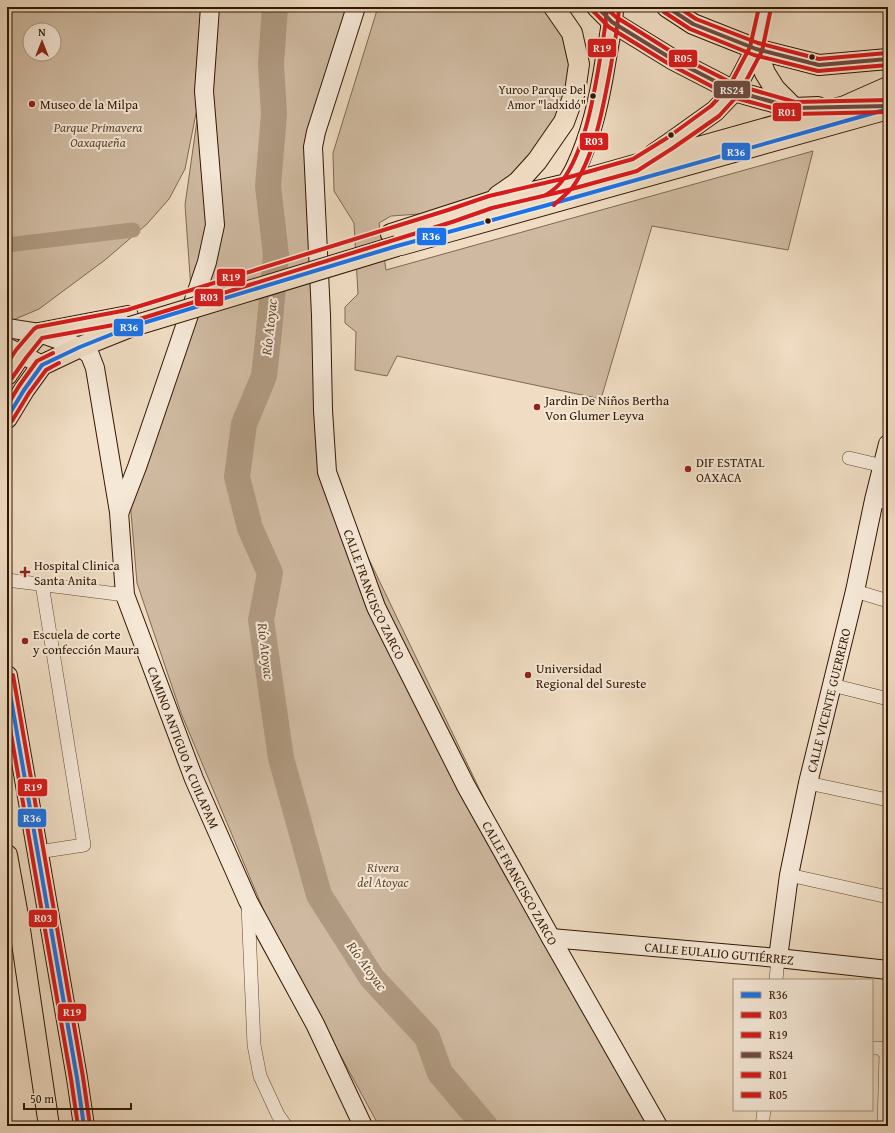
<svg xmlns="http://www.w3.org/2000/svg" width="895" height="1133" font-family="'Gentium Book Plus',serif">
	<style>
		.green { fill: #cfbaa1; stroke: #806850; fill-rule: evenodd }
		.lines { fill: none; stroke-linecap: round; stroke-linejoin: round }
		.canal { stroke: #af9980; stroke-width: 15 }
		.river { stroke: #af9980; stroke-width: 26 }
		.street-casing { stroke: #614830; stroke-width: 14 }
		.secondary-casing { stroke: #321600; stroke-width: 20 }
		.primary-casing { stroke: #321600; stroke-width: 22 }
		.street { stroke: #f5e8d7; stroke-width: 13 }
		.secondary { stroke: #f5e8d7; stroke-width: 18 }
		.primary { stroke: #efdcc2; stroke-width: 20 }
		.primary-bridge-casing { stroke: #321600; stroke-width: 22; stroke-linecap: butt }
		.primary-bridge { stroke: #efdcc2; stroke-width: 20 }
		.bus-1-casing { stroke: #f5e8d7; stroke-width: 7 }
		.bus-2-casing { stroke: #f5e8d7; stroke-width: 7 }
		.bus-3-casing { stroke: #f5e8d7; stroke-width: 7 }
		.bus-4-casing { stroke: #f5e8d7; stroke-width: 7 }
		.bus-5-casing { stroke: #f5e8d7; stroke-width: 7 }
		.bus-6-casing { stroke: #f5e8d7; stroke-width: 7 }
		.bus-1 { stroke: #1a73e8; stroke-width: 4 }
		.bus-2 { stroke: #d81b1b; stroke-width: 4 }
		.bus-3 { stroke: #d81b1b; stroke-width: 4 }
		.bus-4 { stroke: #6d4c41; stroke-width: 4 }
		.bus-5 { stroke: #d81b1b; stroke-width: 4 }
		.bus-6 { stroke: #d81b1b; stroke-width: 4 }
		.bus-dot { fill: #321600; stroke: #f5e8d7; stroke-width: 1.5 }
		.poi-dot { fill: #8f2418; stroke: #f5e8d7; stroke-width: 1.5 }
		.labels { text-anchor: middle; stroke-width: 4; stroke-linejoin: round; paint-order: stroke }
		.bus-label { font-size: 12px; fill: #321600; stroke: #f5e8d7; text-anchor: end }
		.poi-label { font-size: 13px; fill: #321600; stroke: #f5e8d7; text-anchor: start }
		.park-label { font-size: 13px; font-style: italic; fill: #614730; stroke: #f5e8d7 }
		.street-label { font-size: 13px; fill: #321600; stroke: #f5e8d7 }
		.water-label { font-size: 14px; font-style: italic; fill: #644a33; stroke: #f5e8d7 }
		.line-badge { stroke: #f5e8d7; stroke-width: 1.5 }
		.badge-label { font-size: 11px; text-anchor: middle; font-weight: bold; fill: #fff }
	</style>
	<rect width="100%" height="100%" fill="#efdcc2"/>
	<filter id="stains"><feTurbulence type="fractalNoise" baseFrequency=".005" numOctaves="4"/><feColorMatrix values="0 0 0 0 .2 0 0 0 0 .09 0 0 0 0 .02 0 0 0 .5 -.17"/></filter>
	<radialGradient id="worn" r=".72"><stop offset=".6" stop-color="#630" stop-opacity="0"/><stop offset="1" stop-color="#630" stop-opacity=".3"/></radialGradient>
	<path class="green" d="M7 7H351L316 132 327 472 551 938 658 1126H379L271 928 181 713 137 583 130 500 193 318 185 205 203 78 185 169 169 199 147 224 105 260 39 309 13 320H7ZM30 30H54V54H30Z
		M378 7H546L575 40 578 77 534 161 495 191 433 213 391 216 379 223 386 270 813 151 788 250 652 226 601 399 397 356 387 376 355 370 356 332 345 323V307L358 294 354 223 334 191 333 153Z"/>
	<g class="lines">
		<path class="canal" d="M7 245 133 230"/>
		<path class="river" d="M275 7 271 64 274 114 268 186 276 255 269 331 264 376 244 424 237 477 250 528 270 573 261 620 281 758 319 895 372 978 427 1037 440 1073 485 1126"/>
		<g class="street-casing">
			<path id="street" d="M756 49 765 7
				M849 458 883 466
				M874 500 888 503
				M7 580 125 595
				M855 591 888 601
				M832 685 888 699
				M808 783 888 800
				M38 852 84 845 42 584
				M789 875 888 897
				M248 905 254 1045 260 1076 278 1115 286 1126
				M776 980 778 958
				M872 1048H880L886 1054 884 1126
				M762 1126 764 1110"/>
		</g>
		<g class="secondary-casing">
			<g id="secondary">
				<path id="s1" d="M356 7 316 132 313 147 321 315 323 410 327 472 376 607 398 651 466 786 551 938 658 1126"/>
				<path id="s2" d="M7 328 39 333 80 347 90 355 95 368 119 512 125 595 194 779 248 901 315 1024 363 1126"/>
				<path d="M7 347 21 354 42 365"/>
				<path d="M120 511 137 467 207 262 215 225 204 91 210 7"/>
				<path id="s3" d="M551 938 778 958 888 970"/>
				<path id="s4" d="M778 958 789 875 808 783 855 591 874 500 888 444"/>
			</g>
		</g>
		<g class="primary-casing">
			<path id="primary" d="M597 7 612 22 672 59 734 91 794 108 818 107
				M667 7 693 24 756 49 819 65 888 59
				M756 49 765 73 775 89 793 107
				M654 154 670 143 715 111 734 91 756 49
				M561 190C568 184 571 177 575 170 592 135 600 96 606 58 609 42 612 26 613 10
				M498 196 518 182 537 161 564 122 575 92 579 64 572 33 554 7
				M391 234 490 202 567 184 845 106 888 87
				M401 245 888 109
				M7 375 21 354 39 333 128 316
				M7 418 24 390 42 365 80 347 130 327
				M7 676 77 1078 84 1126
				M7 855 18 916 49 1126"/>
		</g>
		<use href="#street" class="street"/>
		<use href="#secondary" class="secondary"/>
		<use href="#primary" class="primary"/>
		<g class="primary-bridge-casing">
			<path id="primary-bridge" d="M130 327 397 246"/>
		</g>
		<use href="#primary-bridge" class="primary-bridge"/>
		<g class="bus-1-casing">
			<path id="bus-1" d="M7 418 24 390 42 365 80 347 130 327 397 246 544 206 888 109
				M7 676 77 1078 84 1126"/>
		</g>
		<g class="bus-2-casing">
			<path id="bus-2" d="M554 205C560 199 567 194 572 188 595 157 604 103 611 65 614 46 618 27 619 7
				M12 378 26 358 42 338 130 322 452 222 492 208 568 190 637 171 673 148 719 116 739 94 762 51 771 8
				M12 421 29 393 46 370 59 363
				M7 711 71 1079 78 1126"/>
		</g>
		<g class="bus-3-casing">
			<path id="bus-3" d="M546 195C552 191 558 187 562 181 584 152 593 100 599 65 602 46 606 26 607 7
				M7 364 16 350 34 329 37 327 127 310 448 210 489 196 566 178 633 159 667 138 711 106 729 87 750 47 759 7
				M7 406 19 386 37 361 53 353
				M13 675 83 1077 90 1125"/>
		</g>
		<g class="bus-4-casing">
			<path id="bus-4" d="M597 7 612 22 672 59 734 91 794 108 888 106
				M667 7 693 24 756 49 819 65 888 59"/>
		</g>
		<g class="bus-5-casing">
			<path id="bus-5" d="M593 11 609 27 669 64 732 97 794 114 888 112
				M664 12 690 29 754 55 818 71 888 65"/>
		</g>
		<g class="bus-6-casing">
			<path id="bus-6" d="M605 7 616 17 675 54 736 85 795 102 888 100
				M678 7 696 19 758 43 819 59 887 53"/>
		</g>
		<use href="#bus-1" class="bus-1"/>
		<use href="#bus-2" class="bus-2"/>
		<use href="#bus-3" class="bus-3"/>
		<use href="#bus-4" class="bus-4"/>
		<use href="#bus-5" class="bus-5"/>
		<use href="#bus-6" class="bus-6"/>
	</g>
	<g class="bus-dot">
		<circle cx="812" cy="57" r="3.5"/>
		<circle cx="593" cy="96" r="3.5"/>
		<circle cx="671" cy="135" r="3.5"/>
		<circle cx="488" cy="221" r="3.5"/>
	</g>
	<g class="poi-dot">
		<circle cx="32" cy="104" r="4"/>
		<circle cx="537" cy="407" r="4"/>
		<circle cx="688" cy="469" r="4"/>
		<path d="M23 566h4v4h4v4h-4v4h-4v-4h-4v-4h4z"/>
		<circle cx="25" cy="641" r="4"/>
		<circle cx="528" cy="675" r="4"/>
	</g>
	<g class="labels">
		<g class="bus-label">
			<text x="586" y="94">Yuroo Parque Del<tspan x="586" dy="15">Amor "ladxidó"</tspan></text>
		</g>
		<g class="poi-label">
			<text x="40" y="109">Museo de la Milpa</text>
			<text x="545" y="405">Jardin De Niños Bertha<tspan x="545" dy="15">Von Glumer Leyva</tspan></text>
			<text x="696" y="467">DIF ESTATAL<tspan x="696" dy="15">OAXACA</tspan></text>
			<text x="34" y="570">Hospital Clinica<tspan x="34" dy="15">Santa Anita</tspan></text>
			<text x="33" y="639">Escuela de corte<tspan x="33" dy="15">y confección Maura</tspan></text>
			<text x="536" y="673">Universidad<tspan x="536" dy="15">Regional del Sureste</tspan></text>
		</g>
		<g class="park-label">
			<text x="98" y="132">Parque Primavera<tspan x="98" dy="15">Oaxaqueña</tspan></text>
			<text x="383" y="872">Rivera<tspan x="383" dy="15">del Atoyac</tspan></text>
		</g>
		<g class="street-label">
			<text dy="5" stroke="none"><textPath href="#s1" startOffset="603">CALLE FRANCISCO ZARCO</textPath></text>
			<text dy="5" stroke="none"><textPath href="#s4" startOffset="263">CALLE VICENTE GUERRERO</textPath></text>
			<text dy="5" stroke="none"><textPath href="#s2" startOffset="495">CAMINO ANTIGUO A CUILAPAM</textPath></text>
			<text dy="5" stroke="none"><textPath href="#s1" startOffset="927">CALLE FRANCISCO ZARCO</textPath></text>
			<text dy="5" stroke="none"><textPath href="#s3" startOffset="169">CALLE EULALIO GUTIÉRREZ</textPath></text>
		</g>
		<g class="water-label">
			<text transform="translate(269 327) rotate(-84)" y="5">Río Atoyac</text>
			<text transform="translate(266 651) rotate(83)" y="5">Río Atoyac</text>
			<text transform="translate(367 966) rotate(54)" y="5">Río Atoyac</text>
		</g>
	</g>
	<g class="line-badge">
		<rect x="587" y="38" width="30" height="20" rx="4" fill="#d81b1b"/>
		<rect x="668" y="49" width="30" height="19" rx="4" fill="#d81b1b"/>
		<rect x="713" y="80" width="38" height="19" rx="4" fill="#6d4c41"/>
		<rect x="772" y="102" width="30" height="20" rx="4" fill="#d81b1b"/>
		<rect x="579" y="132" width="30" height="19" rx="4" fill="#d81b1b"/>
		<rect x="721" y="142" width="30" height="19" rx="4" fill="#1a73e8"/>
		<rect x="416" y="227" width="31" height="19" rx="4" fill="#1a73e8"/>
		<rect x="216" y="268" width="30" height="19" rx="4" fill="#d81b1b"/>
		<rect x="194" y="288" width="30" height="19" rx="4" fill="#d81b1b"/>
		<rect x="113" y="318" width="31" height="19" rx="4" fill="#1a73e8"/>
		<rect x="17" y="778" width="31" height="19" rx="4" fill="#d81b1b"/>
		<rect x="17" y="808" width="30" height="20" rx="4" fill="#1a73e8"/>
		<rect x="28" y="909" width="30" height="19" rx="4" fill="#d81b1b"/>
		<rect x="57" y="1003" width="30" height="19" rx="4" fill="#d81b1b"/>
	</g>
	<g class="badge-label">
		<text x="602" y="52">R19</text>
		<text x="683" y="62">R05</text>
		<text x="732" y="94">RS24</text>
		<text x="787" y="116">R01</text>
		<text x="594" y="145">R03</text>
		<text x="736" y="156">R36</text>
		<text x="431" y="240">R36</text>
		<text x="231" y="281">R19</text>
		<text x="209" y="301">R03</text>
		<text x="129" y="331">R36</text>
		<text x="33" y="791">R19</text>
		<text x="32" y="822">R36</text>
		<text x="43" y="922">R03</text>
		<text x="72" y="1016">R19</text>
	</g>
	<rect width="895" height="1133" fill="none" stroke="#efdcc2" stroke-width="24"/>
	<rect x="8" y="8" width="879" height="1117" fill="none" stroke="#321600" stroke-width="2"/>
	<rect x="12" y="12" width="871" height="1109" fill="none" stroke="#321600"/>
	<rect x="733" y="979" width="140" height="132" fill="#f5e8d7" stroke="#a79481"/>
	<rect x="741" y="992" width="20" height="6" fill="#1a73e8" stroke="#a79481"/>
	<text x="769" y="999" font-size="12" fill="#321600">R36</text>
	<rect x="741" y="1012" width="20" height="6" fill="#d81b1b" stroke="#a79481"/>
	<text x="769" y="1019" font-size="12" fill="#321600">R03</text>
	<rect x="741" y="1032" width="20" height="6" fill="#d81b1b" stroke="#a79481"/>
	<text x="769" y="1039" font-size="12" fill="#321600">R19</text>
	<rect x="741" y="1052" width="20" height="6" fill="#6d4c41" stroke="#a79481"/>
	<text x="769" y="1059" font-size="12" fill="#321600">RS24</text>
	<rect x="741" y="1072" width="20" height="6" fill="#d81b1b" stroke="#a79481"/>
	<text x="769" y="1079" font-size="12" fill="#321600">R01</text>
	<rect x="741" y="1092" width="20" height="6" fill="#d81b1b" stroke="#a79481"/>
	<text x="769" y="1099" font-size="12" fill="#321600">R05</text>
	<g transform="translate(42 42)"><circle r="19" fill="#f5e8d7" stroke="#a79481"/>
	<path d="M0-3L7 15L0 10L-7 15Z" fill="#8f2418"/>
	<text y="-6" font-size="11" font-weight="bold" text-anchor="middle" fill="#321600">N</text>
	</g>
	<path d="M24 1103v6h107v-6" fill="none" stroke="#321600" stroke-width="2"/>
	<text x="30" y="1103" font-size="12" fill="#321600" stroke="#f5e8d7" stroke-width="3" paint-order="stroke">50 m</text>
	<rect width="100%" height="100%" filter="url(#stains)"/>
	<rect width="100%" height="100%" fill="url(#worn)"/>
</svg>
